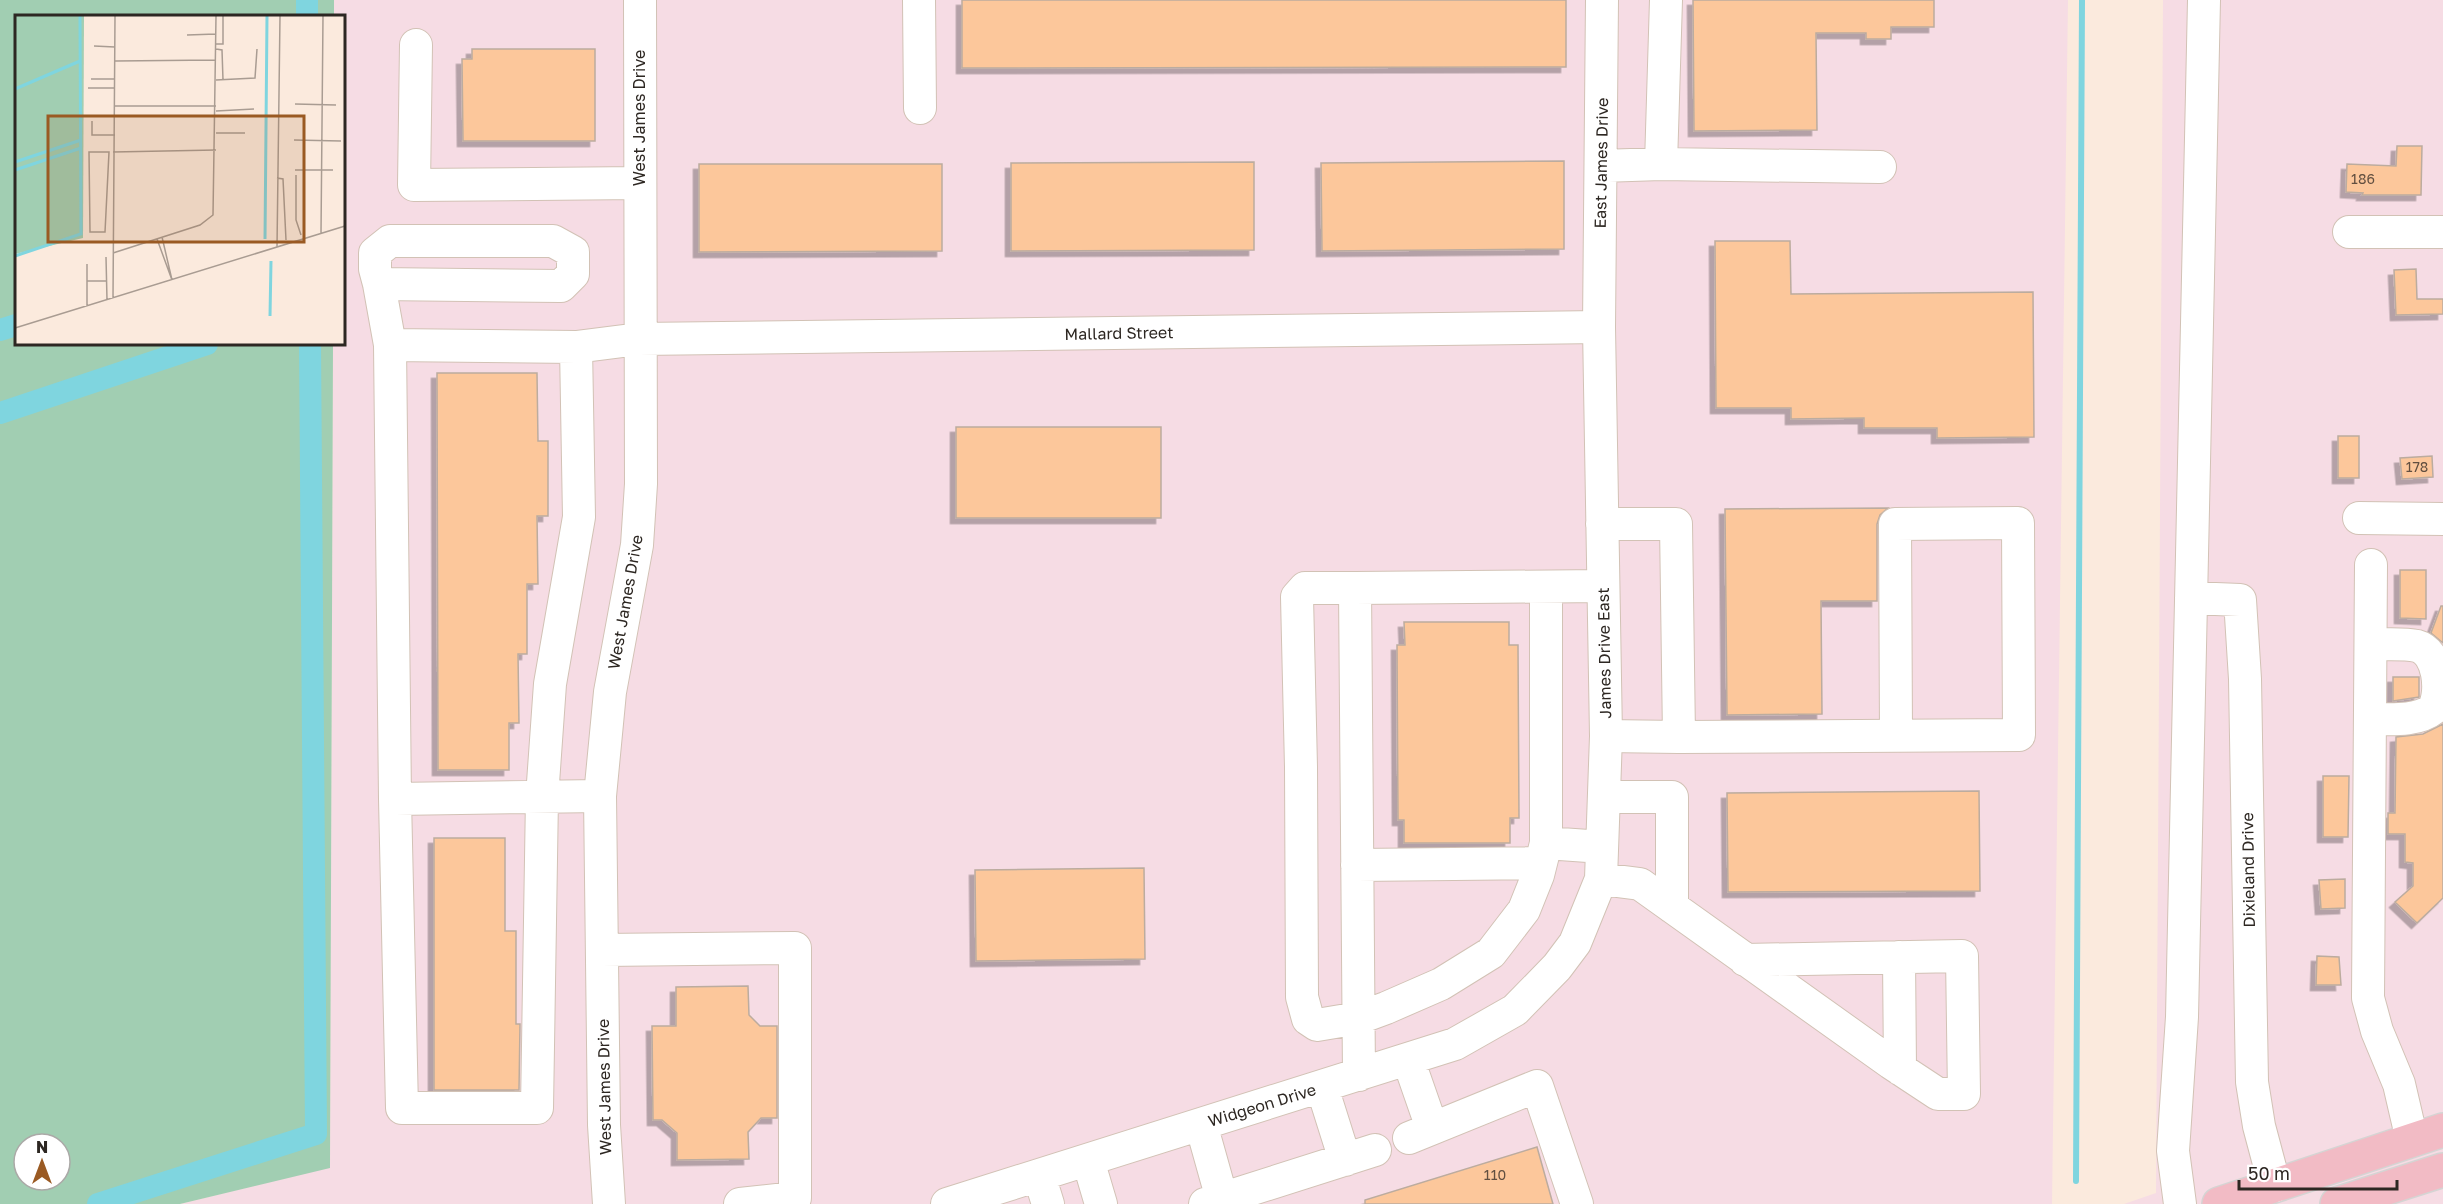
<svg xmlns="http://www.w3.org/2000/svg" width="2443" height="1204" font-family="'Golos Text',sans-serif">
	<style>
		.industrial { fill: #f6dce4 }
		.green { fill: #a1ceb2; fill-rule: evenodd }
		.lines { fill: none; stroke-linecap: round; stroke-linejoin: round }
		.stream { stroke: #7fd5df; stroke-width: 6 }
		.canal { stroke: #7fd5df; stroke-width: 22 }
		.building { fill: #fcc79b; stroke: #bcac9f; stroke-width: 1.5; filter: url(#shadow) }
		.minor-casing { stroke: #d2c2b5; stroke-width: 34 }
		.highway-casing { stroke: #d5d4d3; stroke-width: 36 }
		.minor { stroke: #fff; stroke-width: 32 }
		.highway { stroke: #f2bbc5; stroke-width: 33 }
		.labels { text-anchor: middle; stroke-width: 4.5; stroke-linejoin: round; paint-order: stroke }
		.number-label { font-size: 14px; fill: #614f40 }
		.street-label { font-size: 16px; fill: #2d2722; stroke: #fff }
		.inset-river { fill: none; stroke: #7fd5df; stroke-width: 3 }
		.inset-road { fill: none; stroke: #a99c92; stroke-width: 1.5 }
		.view { fill: #9a5a23; fill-opacity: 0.15; stroke: #9a5a23; stroke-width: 3 }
		.inset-edge { fill: none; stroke: #2d2722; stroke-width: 3 }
	</style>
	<defs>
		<filter id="shadow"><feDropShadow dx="-5.5" dy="5.5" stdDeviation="0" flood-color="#0004"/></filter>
	</defs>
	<rect width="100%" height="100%" fill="#fbeadd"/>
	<path class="industrial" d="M334 0H2068L2052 1204H180L330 1167 333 344H344V16H334Z
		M2163 0H2443V1204H2124L2156 1193Z"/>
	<path class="green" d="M0 0H334V16H16V344H333L330 1168 180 1204H0ZM24 1144H60V1180H24Z"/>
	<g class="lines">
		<path class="stream" d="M2076 1181 2082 0"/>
		<path class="canal" d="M307 0V16
			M0 330 16 325
			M0 413 207 344
			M98 1204 316 1134 310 344"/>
	</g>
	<path class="building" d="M962 0H1566V67L962 68Z
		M1693 0H1934V27H1891V39H1866V33H1816L1817 130 1694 131Z
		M472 49H595V141H463L462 59H472Z
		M2397 146H2422L2421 195H2362L2363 193 2346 192 2347 164 2396 166Z
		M1564 161V249L1322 251 1321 163Z
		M1254 162V250L1011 251V163Z
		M699 164H942V251L699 252Z
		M1715 241H1790L1791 294 2033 292 2034 437 1937 438V428H1864V418L1791 419V408H1716Z
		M2416 269 2417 299H2443V314L2396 315 2394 270Z
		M437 373H537L538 441H548V516H537L538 584H527V654H518L519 723H509V770H438Z
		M956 427H1161V518H956Z
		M2338 436H2359V478H2338Z
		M2432 456 2433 477 2402 479 2400 458Z
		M1888 508 1880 515 1877 524V601H1821L1822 714 1727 715 1725 509Z
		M2400 570H2426V619L2400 618Z
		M2441 606H2443V643L2431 633Z
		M1404 622H1509V645H1518L1519 818H1510V843H1404V820H1398L1397 645H1405Z
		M2393 677H2419V697L2393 701Z
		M2443 724V898L2417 923 2395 902 2413 886V863L2405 862V834H2388V813H2395L2396 737 2423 734Z
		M2323 776H2349L2348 837H2323Z
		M1979 791 1980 891 1728 892 1727 793Z
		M434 838H505V931H516V1024H520L519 1090H434Z
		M1144 868 1145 959 976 961 975 870Z
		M2345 879V908L2321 909 2319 880Z
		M2317 956 2339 957 2341 985H2316Z
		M748 986 749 1015 760 1026H777V1118H761L748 1132 749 1159 677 1160V1133L662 1120H653L652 1026H676V987Z
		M1537 1147 1553 1204H1365V1200Z"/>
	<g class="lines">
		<g class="minor-casing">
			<path id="minor" d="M919 0 920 108
				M416 45 414 185 639 183
				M1661 164 1666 0
				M1601 166 1661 164 1880 167
				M2349 232H2443
				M379 284 375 269V253L390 241H553L573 252V274L561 286 379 284 390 345
				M390 345 576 347 579 517 550 684 542 797 537 1108H402L395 799Z
				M576 347 639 339 1599 327
				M2359 518 2443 519
				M1602 524H1676L1679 737 1606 736
				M2371 565 2368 998 2377 1031 2399 1084 2412 1140
				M1546 587V843L1602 847
				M1355 588H1305L1297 597 1301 767 1302 997 1308 1019 1317 1025 1359 1018 1386 1008 1441 984 1491 953 1524 910 1538 875 1546 843
				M2191 598 2240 600 2245 679 2252 1082 2259 1126 2275 1186
				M2370 719C2389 719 2417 722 2433 709 2443 693 2439 652 2417 646 2403 643 2385 645 2371 644
				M1679 737 2019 735 2018 523 1895 524 1896 735
				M1604 797H1672V907
				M395 799 600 796
				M1357 865 1541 863
				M1601 879 1640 884 1891 1063 1938 1094H1964L1962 956 1745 960
				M602 950 795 948V1198L740 1204
				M1899 957 1900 1069
				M1408 1059 1432 1128
				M1359 1075 1355 588 1603 586
				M1322 1087 1345 1160
				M1201 1124 1222 1199
				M1409 1138 1537 1086 1577 1204
				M1088 1160 1101 1204
				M1039 1175 1048 1204
				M609 1204 604 1125 600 796 610 692 637 545 641 484 640 0
				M947 1204 1455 1044 1515 1010 1557 967 1575 943 1601 879 1606 736 1599 327 1602 0
				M1205 1204 1375 1150
				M2180 1204 2173 1151 2182 1017 2204 0"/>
		</g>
		<g class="highway-casing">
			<path id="highway" d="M2219 1204 2443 1130
				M2337 1204 2443 1170"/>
		</g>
		<use href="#minor" class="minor"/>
		<use href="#highway" class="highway"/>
	</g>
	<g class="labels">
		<g class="number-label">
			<text x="2363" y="184">186</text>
			<text x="2417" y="472">178</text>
			<text x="1495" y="1180">110</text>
		</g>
		<g class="street-label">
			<text transform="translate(639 118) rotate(-90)" y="6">West James Drive</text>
			<text transform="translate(1601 163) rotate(-89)" y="6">East James Drive</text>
			<text transform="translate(1119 333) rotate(-1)" y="6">Mallard Street</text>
			<text transform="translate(625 602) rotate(-80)" y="6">West James Drive</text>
			<text transform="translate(1604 653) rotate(-91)" y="6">James Drive East</text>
			<text transform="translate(2248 870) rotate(-91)" y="6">Dixieland Drive</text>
			<text transform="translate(604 1087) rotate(-91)" y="6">West James Drive</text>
			<text transform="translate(1262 1105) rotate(-17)" y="6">Widgeon Drive</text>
		</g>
	</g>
	<g transform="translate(15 15)">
		<rect width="330" height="330" fill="#fbeadd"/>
		<path d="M0 1H69L68 223 0 239Z" fill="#a1ceb2"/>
		<path class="inset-river" d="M0 74 65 46M0 147 66 125M0 155 66 133M250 224 252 1M0 241 66 219 65 1M255 301 256 246"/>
		<path class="inset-road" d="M172 20 201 19M201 29H208V1M79 31 100 32M201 34 207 35 208 65M100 46 201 45M76 64H100M201 65 240 63 242 34M73 73H100M280 89 321 90M100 91H201M201 96 239 94M77 106V120H100M201 118H230M279 125 326 126M74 137H94L90 217H75ZM98 137 201 135M280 155H318M281 160V205L286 220M262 163 268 164 271 225M306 218 308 1M142 224 157 265 147 222M262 232 265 1M98 238 185 210 198 200 201 1M91 242 92 285M72 249V291M72 266H91M98 283 100 1M0 313 330 211"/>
		<path class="view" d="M33 101H289V227H33Z"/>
		<rect width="330" height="330" class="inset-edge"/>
	</g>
	<g transform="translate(42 1162)"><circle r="28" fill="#ffffff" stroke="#aba9a7" stroke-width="1.5"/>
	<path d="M0-4.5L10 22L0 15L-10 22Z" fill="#9a5a23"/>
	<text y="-9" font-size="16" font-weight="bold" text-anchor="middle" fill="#2d2722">N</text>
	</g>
	<path d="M2239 1180v9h158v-9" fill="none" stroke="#2d2722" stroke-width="3"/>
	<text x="2248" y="1180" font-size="18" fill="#2d2722" stroke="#ffffff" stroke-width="4.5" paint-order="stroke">50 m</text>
</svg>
